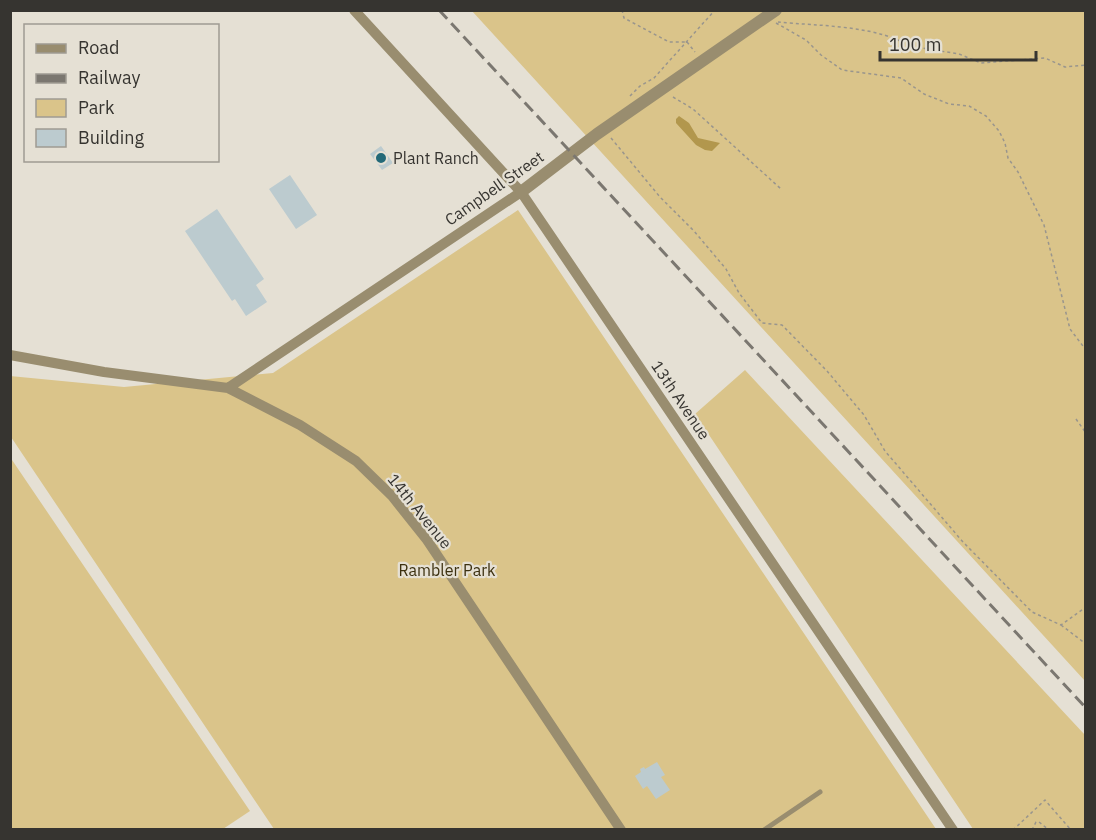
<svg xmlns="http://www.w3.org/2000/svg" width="1096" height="840" font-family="'IBM Plex Sans',sans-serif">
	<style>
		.green { fill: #dac48a }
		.water { fill: #b2974d }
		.building { fill: #bccbcf }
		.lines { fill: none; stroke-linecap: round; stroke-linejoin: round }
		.path { stroke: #99958d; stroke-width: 1.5; stroke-dasharray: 3 3; stroke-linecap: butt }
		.service { stroke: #998d6f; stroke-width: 5 }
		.minor { stroke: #998d6f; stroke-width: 10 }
		.tertiary { stroke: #998d6f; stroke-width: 12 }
		.rail { stroke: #7b7770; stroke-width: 3; stroke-dasharray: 12 6; stroke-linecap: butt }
		.poi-dot { fill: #236978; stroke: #e5e0d4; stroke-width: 2 }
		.labels { text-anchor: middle; stroke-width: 4.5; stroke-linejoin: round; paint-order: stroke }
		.poi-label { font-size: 16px; fill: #363430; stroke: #e5e0d4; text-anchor: start }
		.street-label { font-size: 16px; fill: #363430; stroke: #e5e0d4 }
		.park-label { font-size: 16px; fill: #3d3110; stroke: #e5e0d4 }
	</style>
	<rect width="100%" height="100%" fill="#e5e0d4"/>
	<path class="green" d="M472 11H1085V681Z
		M518 210 936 829H274L11 437 10 376 124 387 273 373Z
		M745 370 1085 735V829H973L695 414Z
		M10 457 250 811 223 829H11Z"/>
	<path class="water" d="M679 116 689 123 698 138 720 143 712 151 705 150 696 145 676 123V119Z"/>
	<path class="building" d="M381 146 393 163 382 170 370 154Z
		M290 175 317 215 296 229 269 189Z
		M217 209 264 279 256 285 267 302 246 316 235 299 232 301 185 231Z
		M657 762 665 775 661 777 670 790 656 799 647 786 643 789 635 776 641 772 640 769 644 767 645 769Z"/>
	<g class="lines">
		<path class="path" d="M622 10 624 18 669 42H687
			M778 22C817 26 883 25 913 49L922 48 959 54 981 63 1045 58 1065 67 1086 65
			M776 23 806 40 821 55 842 70 901 78 924 94 949 104 969 106 986 116 999 131 1005 143 1008 158 1018 172 1044 225 1070 329 1086 350
			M687 42 695 52
			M630 96 640 86 654 78 715 10
			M673 97 693 109 781 189
			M611 138 660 197 694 231 726 269 739 293 762 323 782 325 827 371 864 415 885 451 963 542 1032 612 1061 625 1086 607
			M1076 419 1086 433
			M1061 625 1086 644
			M1013 830 1045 800 1071 830
			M1032 830 1036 822H1039L1049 830"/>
		<path class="service" d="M764 830 820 792"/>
		<path class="minor" d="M354 10 521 192 953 830
			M10 355 104 372 228 388 300 425 356 461 392 496 427 540 621 830
			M228 388 521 192"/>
		<path class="tertiary" d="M521 192 597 134 776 10"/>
		<path class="rail" d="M439 10 1086 708"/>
	</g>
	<circle class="poi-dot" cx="381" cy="158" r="6"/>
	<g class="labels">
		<g class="poi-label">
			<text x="393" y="164">Plant Ranch</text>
		</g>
		<g class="street-label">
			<text transform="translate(494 188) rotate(-35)" y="6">Campbell Street</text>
			<text transform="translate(681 400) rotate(56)" y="6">13th Avenue</text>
			<text transform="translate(420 511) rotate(51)" y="6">14th Avenue</text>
		</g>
		<g class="park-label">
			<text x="447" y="576">Rambler Park</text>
		</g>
	</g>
	<rect width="1096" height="840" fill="none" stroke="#363430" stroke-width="24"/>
	<rect x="24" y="24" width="195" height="138" fill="#e5e0d4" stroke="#9f9b92" stroke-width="1.5"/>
	<rect x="36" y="44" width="30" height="9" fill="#998d6f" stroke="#9f9b92" stroke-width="1.5"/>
	<text x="78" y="54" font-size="18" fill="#363430">Road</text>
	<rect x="36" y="74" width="30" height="9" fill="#7b7770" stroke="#9f9b92" stroke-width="1.5"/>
	<text x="78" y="84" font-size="18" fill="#363430">Railway</text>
	<rect x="36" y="99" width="30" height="18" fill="#dac48a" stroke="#9f9b92" stroke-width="1.5"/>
	<text x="78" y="114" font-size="18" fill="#363430">Park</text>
	<rect x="36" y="129" width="30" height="18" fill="#bccbcf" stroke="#9f9b92" stroke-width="1.5"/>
	<text x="78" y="144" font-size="18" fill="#363430">Building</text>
	<path d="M880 51v9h156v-9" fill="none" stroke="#363430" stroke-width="3"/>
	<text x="889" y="51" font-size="18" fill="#363430" stroke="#e5e0d4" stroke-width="4.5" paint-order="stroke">100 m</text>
</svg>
